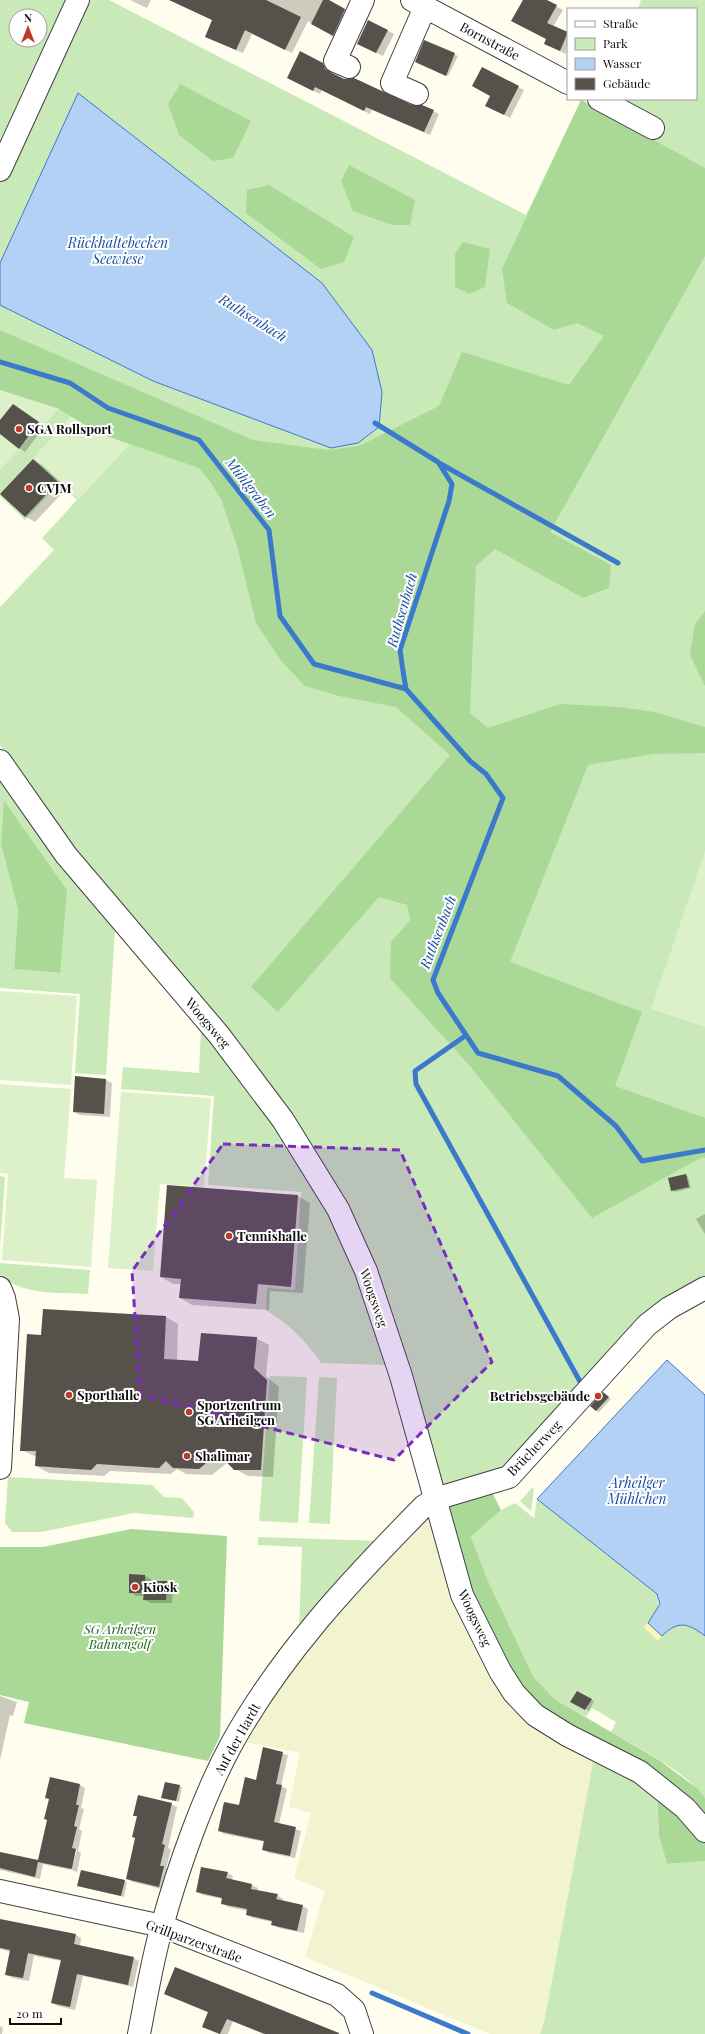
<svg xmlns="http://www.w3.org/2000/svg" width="705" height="2034" font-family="'Playfair Display',serif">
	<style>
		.farmland { fill: #f1f4ce }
		.green { fill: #c9e9b8; fill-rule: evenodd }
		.forest { fill: #aad997 }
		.sand { fill: #faf7bb }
		.pitch { fill: #dcf0ca }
		.water { fill: #b3d1f5; stroke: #3b79cc }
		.shadow { fill: #0003 }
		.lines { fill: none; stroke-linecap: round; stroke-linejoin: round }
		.stream { stroke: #3b79cc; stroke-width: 5 }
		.building { fill: #56514a }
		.minor-casing { stroke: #404040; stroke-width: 24 }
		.minor { stroke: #fff; stroke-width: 22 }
		.marked { fill: #7b2cbf; fill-opacity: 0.2; stroke: #7b2cbf; stroke-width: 3; stroke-dasharray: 8 5; stroke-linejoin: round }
		.poi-dot { fill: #bc3a27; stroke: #fff; stroke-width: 1.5 }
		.labels { text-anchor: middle; stroke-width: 4; stroke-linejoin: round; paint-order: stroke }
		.street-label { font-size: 13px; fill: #0d0d0d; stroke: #fff }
		.poi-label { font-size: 13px; font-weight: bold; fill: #0d0d0d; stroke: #fff; text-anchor: start }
		.park-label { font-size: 13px; font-style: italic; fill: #21641e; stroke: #fff }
		.water-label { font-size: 14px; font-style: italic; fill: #184c9e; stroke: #fff }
	</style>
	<rect width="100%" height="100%" fill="#fffeee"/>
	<path class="farmland" d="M423 1520 428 1523 594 1757 545 2018 540 2034H490L305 1957 325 1891 294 1878 311 1813 289 1807 300 1753 245 1742 288 1675 315 1638Z"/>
	<path class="green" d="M0 0H109L526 215 581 100 596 108 600 99H696V9H638L641 0H705V1281L512 1468 442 1489 346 1205 75 851 0 745V607L54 550 42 538 77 500 59 483 25 520 0 496V469L58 409 0 390ZM16 16H40V40H16ZM71 417 98 433 129 445 34 458Z
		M0 780 60 864 115 929 106 1075 75 1073 80 994 0 988ZM5 802 60 973 14 969 18 909 1 845Z
		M201 1028 276 1124 331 1213 358 1275 388 1365 321 1363C307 1341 288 1324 266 1310L267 1288 295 1290 301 1192 208 1185 214 1096 121 1089 123 1067 199 1073Z
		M0 1176 5 1177 0 1247Z
		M0 1263 90 1270 88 1294C59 1292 23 1296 0 1275Z
		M270 1376 307 1377 298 1523 259 1521Z
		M319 1377 337 1378 330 1524 309 1523Z
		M8 1477 152 1485 164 1497 182 1498 194 1512 193 1518 134 1513 41 1532H12L5 1523Z
		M532 1488 534 1489 531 1511 520 1501Z
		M537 1499 657 1594C662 1610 654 1616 644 1627L658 1640C675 1621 684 1620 705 1636V1798C685 1771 640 1749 611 1732L616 1722 592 1708 586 1717 556 1700 534 1678 489 1583 471 1537 501 1510 515 1503 534 1518ZM577 1691 592 1699 585 1710 571 1702Z
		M258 1537 381 1541 299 1629 302 1547 258 1545Z
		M594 1757 657 1793 659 1836 667 1864 705 1861V2034H540L545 2018Z"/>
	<path class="forest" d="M180 84 251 121 233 158 213 161 179 135 168 104Z
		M581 100 705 168V256L550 532 611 565 609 588 583 598 495 549 476 566 470 713 488 728 560 704 619 707 654 712 705 727V753L654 754 588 765 510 962 642 1012 615 1086 705 1118V1158L702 1157 592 1218 470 1066 390 978 391 942 410 920 407 905 379 897 278 1012 251 987 450 755 396 707 339 696 305 686 282 662 256 623 237 546 221 499 209 480 199 468 98 433 59 409 0 390V330L253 440 329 450 359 446 439 406 462 352 569 385 604 336 577 323 554 330 507 303 502 269Z
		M349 165 415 200 410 225H392L353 211 341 181Z
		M269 185 354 237 344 262 321 269 246 213 247 190Z
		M463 242 490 249 485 287 469 294 455 287V254Z
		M705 611V686L690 655 695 624Z
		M4 801 67 890 60 973 14 969 18 909 1 845Z
		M491 1490 501 1510 471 1537 489 1583 534 1678 556 1700 659 1760 698 1789 705 1798V1861L667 1864 659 1836 657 1793 538 1708 521 1690 468 1591 446 1503Z
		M131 1529 227 1536 220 1736 208 1761 24 1723 29 1702 0 1695V1547H43Z"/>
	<path class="sand" d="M648 1623 662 1636 658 1641 644 1627Z"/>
	<path class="pitch" d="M0 390 59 409 0 469Z
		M71 417 98 433 129 445 79 499 33 458Z
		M705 851V1027L651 1009Z
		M0 991 77 996 71 1085 0 1080Z
		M0 1084 71 1089 64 1178 97 1180 91 1267 2 1260 8 1174 0 1173Z
		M121 1092 211 1098 204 1187 160 1184 153 1271 108 1268Z"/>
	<path class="water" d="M78 93 322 283 372 350 382 392 379 427 358 443 331 448 153 381 0 305V263Z
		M667 1360 705 1395V1636C688 1623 678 1620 662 1636L648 1623 660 1604 657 1594 537 1499Z"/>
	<path class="shadow" d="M130 0H151L147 8Z
		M169 0H329L352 13 340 39 308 21 292 53 252 34 243 53 206 37 213 20Z
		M524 0H545L563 10 553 27 568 33 566 54 545 44 547 39Z
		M368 21 394 34 383 56 364 47Z
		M425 41 458 56 448 76 419 63Z
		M322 64 329 67 333 75 412 106 433 111 439 114 430 135 372 110 370 114 322 90 320 94 294 81Z
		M518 87 524 90 510 118 493 109Z
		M20 409 44 427 25 452 0 433V422Z
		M33 460 42 465 67 488 35 522 26 517 1 494Z
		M106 1080 112 1083 110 1117 80 1115 74 1112Z
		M686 1175 688 1177 691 1188 675 1192 672 1190Z
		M298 1196 310 1203 303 1293 270 1291 269 1310 192 1305 180 1298 181 1284H173L161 1277Z
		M705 1214V1234L696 1219Z
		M44 1310 166 1317 178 1324 177 1361 199 1362 256 1338 269 1345 266 1376 279 1387 273 1477 248 1476 235 1469 228 1462 212 1475 186 1474 177 1469 171 1474 110 1471 104 1476 49 1473 36 1466 37 1457 21 1450 42 1336Z
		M606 1395 611 1399 599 1412 596 1411Z
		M130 1575 145 1576 151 1579V1582H167L173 1586 172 1603H151L144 1600 145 1596H136L130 1592Z
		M577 1692 594 1701 589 1711 572 1701Z
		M0 1696 17 1702 13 1716 10 1715 0 1760Z
		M264 1749 288 1755 281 1786 287 1789 279 1824 301 1831 295 1858 269 1853 264 1850 265 1842 224 1834 219 1831 239 1806 257 1781Z
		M51 1778 80 1785 85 1788 81 1808 84 1809 79 1829 82 1831 78 1851 81 1853 77 1872 72 1870 77 1849H75L70 1870 43 1864 40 1879 0 1870V1852L39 1861 48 1820Z
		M180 1786 182 1788 179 1802 162 1798Z
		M171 1804 177 1807 168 1848 171 1849 166 1869 170 1871 165 1890 133 1882 127 1879 136 1839 138 1817 134 1815Z
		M227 1873 233 1876 232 1881 252 1885 258 1888V1891L277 1895 283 1899V1902L302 1906 308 1909 304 1933 279 1928 272 1925 273 1922 253 1918 247 1915 248 1911 228 1907 222 1903 223 1899 203 1895 197 1892Z
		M125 1881 127 1882 124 1897 78 1886Z
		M0 1920 76 1935 81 1938 80 1946 133 1958 139 1961 133 1987 83 1976 75 2010 58 2006 52 2003 61 1961 34 1956 29 1981 12 1978 6 1974 11 1952 0 1949Z
		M165 1994 338 2034H263L233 2021 228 2034H219L203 2027 209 2013Z
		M0 2026 3 2028 2 2034H0Z"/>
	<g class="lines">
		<path class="stream" d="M0 362 70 383 108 408 199 440 269 530 280 616 314 664 406 689
			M375 423 438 462 452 484 449 501 400 650 403 671 406 689 470 761 486 774 503 798 433 980 438 993 478 1053 558 1076 616 1126 642 1161 705 1150
			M439 463 618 563
			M465 1036 415 1071 416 1084 583 1387
			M372 1993 468 2034"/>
	</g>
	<path class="building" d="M169 0H266L301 17 285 50 245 30 236 50 205 37 212 20Z
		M323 0H329L345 9 333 36 311 24Z
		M523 0H547L557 5 547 23 568 32 560 51 544 44 546 39 511 21Z
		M368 20 388 30 376 53 357 44Z
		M424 40 455 53 446 76 415 62Z
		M300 51 323 63 325 69 330 72 344 79 354 78 412 105H422L434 110 424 132 366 107 364 111 315 87 313 91 287 78Z
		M482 67 519 86 504 115 485 106 490 96 472 86Z
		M13 404 39 422 19 449 0 434V420Z
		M33 459 58 482 25 517 0 494Z
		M75 1076 106 1079 104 1114 73 1112Z
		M686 1174 689 1187 671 1191 668 1178Z
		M167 1185 298 1195 291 1287 258 1284 256 1304 179 1298 181 1279 160 1277Z
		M43 1309 166 1316 164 1359 198 1361 201 1333 257 1337 254 1368 267 1380 261 1470H234L218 1453 199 1469 173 1468 166 1461 159 1468 97 1464 91 1470 35 1466 36 1451H20L27 1334 41 1335Z
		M603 1392 609 1397 596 1411 590 1406Z
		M129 1574 145 1575V1581H167L166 1600H143L144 1593H129Z
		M577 1691 592 1699 585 1710 570 1702Z
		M263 1747 283 1752 276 1784 282 1785 274 1822 296 1827 290 1856 262 1850 264 1841 218 1831 224 1802 239 1805 245 1777 256 1780Z
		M50 1777 80 1784 76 1805H79L74 1826 77 1827 72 1848 76 1849 72 1869 38 1862 35 1877 0 1868V1852L38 1860 47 1820 44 1819 49 1799 45 1798Z
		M165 1782 180 1785 176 1801 161 1798Z
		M138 1795 172 1803 162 1844 165 1845 160 1866H164L159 1887 126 1879 135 1838 132 1837 137 1816H133Z
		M201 1867 228 1872 226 1878 252 1884 251 1889 278 1894 276 1899 303 1905 297 1931 271 1925 272 1921 246 1915 247 1909 221 1904 222 1898 196 1892Z
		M81 1870 125 1880 121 1896 77 1886Z
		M0 1919 76 1934 74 1944 134 1957 128 1985 77 1974 70 2007 51 2003 61 1960 28 1953 23 1978 5 1975 10 1950 0 1948Z
		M175 1967 339 2033V2034H265L227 2019 220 2034 202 2027 208 2012 164 1994Z"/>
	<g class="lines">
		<g class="minor-casing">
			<path id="minor" d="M412 0 568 83
				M349 67 335 61 363 0
				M417 94 392 83 425 7
				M599 99 653 128
				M0 170 78 0
				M0 761 66 855 219 1035 283 1120 338 1209 366 1271 401 1376 462 1595 500 1671 514 1693 535 1715 567 1735 640 1772 685 1808 705 1831
				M0 1288 4 1298 8 1319 0 1468
				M0 1891 162 1926 292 1977 337 1995 354 2010 362 2034
				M139 2034C146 1998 152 1961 162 1926 178 1868 203 1797 231 1745 281 1654 352 1579 424 1506L435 1499 509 1477 647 1325 669 1308 705 1288"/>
		</g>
		<use href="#minor" class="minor"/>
	</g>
	<path class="marked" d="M223 1144 400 1150 492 1362 394 1460 140 1395 132 1271Z"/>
	<g class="poi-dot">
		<circle cx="19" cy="429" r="4"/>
		<circle cx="29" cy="488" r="4"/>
		<circle cx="229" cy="1236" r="4"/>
		<circle cx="69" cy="1395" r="4"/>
		<circle cx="598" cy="1396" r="4"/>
		<circle cx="189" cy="1412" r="4"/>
		<circle cx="187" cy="1456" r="4"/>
		<circle cx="135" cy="1587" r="4"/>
	</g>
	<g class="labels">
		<g class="street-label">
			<text transform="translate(490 41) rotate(28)" y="5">Bornstraße</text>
			<text transform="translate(208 1023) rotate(50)" y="5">Woogsweg</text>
			<text transform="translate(374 1298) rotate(71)" y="5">Woogsweg</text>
			<text transform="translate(534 1448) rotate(-46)" y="5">Brücherweg</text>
			<text transform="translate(475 1618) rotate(65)" y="5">Woogsweg</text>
			<text transform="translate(237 1739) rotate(-61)" y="5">Auf der Hardt</text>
			<text transform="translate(194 1941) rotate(20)" y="5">Grillparzerstraße</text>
		</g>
		<g class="poi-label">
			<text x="27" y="434">SGA Rollsport</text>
			<text x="37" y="493">CVJM</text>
			<text x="237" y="1241">Tennishalle</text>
			<text x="77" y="1400">Sporthalle</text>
			<text x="590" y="1401" text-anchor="end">Betriebsgebäude</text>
			<text x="197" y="1410">Sportzentrum<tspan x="197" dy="15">SG Arheilgen</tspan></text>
			<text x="195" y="1461">Shalimar</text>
			<text x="143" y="1592">Kiosk</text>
		</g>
		<g class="park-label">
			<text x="120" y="1634">SG Arheilgen<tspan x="120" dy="15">Bahnengolf</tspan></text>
		</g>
		<g class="water-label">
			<text x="118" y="248">Rückhaltebecken<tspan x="118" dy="16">Seewiese</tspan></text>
			<text transform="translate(253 318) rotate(32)" y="5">Ruthsenbach</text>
			<text transform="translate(251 488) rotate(52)" y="5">Mühlgraben</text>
			<text transform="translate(402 610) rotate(-74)" y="5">Ruthsenbach</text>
			<text transform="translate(438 932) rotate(-69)" y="5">Ruthsenbach</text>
			<text x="637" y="1488">Arheilger<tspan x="637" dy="16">Mühlchen</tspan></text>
		</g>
	</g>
	<rect x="567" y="8" width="130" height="92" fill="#ffffff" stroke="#9e9e9e"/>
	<rect x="575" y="21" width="20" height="6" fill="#ffffff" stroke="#9e9e9e"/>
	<text x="603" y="28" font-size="12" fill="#0d0d0d">Straße</text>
	<rect x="575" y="38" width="20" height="12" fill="#c9e9b8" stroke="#9e9e9e"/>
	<text x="603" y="48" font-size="12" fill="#0d0d0d">Park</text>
	<rect x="575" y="58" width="20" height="12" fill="#b3d1f5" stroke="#9e9e9e"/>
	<text x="603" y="68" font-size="12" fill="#0d0d0d">Wasser</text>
	<rect x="575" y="78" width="20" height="12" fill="#56514a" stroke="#9e9e9e"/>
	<text x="603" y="88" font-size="12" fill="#0d0d0d">Gebäude</text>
	<g transform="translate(28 28)"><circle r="19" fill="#ffffff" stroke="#9e9e9e"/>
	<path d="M0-3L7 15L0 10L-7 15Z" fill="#bc3a27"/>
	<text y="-6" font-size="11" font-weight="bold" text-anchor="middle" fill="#0d0d0d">N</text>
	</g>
	<path d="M10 2018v6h51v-6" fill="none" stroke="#0d0d0d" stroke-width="2"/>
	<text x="16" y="2018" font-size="12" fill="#0d0d0d" stroke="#ffffff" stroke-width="3" paint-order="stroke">20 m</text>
</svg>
